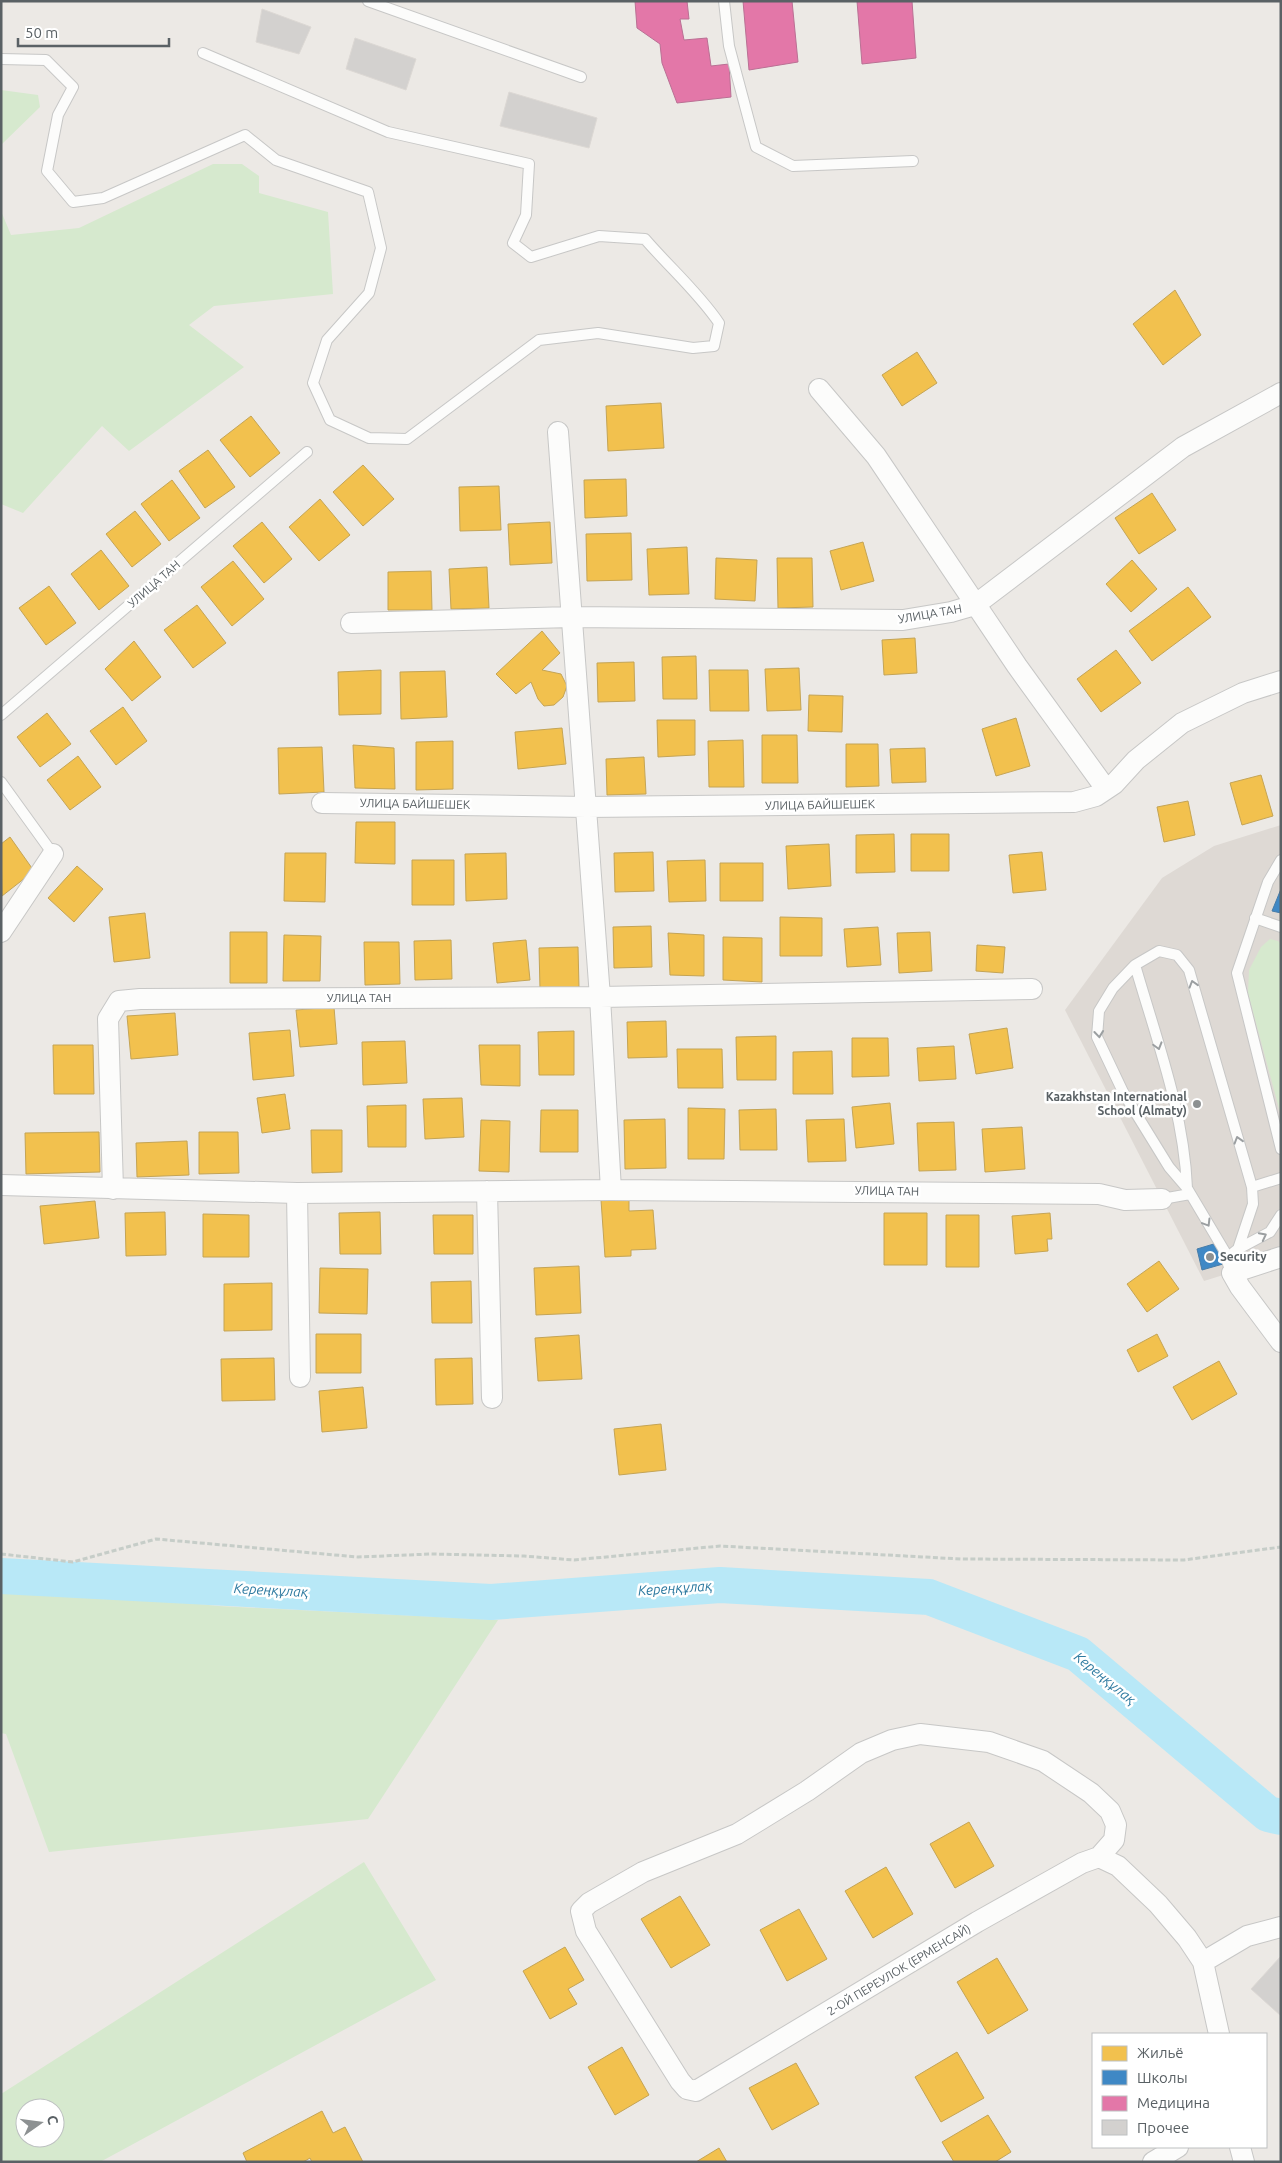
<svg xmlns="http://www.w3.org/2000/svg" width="1282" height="2163" font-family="Ubuntu,sans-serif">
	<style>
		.education { fill: #ded9d4 }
		.green { fill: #d6e9ce; fill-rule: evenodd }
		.homes { fill: #f2c14e; stroke: #c4a455 }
		.schools { fill: #3f88c5; stroke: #477ca8 }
		.health { fill: #e377a8; stroke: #ba7094 }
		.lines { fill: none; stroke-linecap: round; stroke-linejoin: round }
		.river { stroke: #b8e8f7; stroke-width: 36 }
		.building { fill: #d3d1cf; stroke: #dcd8d4 }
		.service-casing { stroke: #c7c7c6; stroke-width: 12 }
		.minor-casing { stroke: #c7c7c6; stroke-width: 22 }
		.path { stroke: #c6cdc8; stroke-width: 3; stroke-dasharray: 5 2.5; stroke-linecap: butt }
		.service { stroke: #fcfcfb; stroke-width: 10 }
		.minor { stroke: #fcfcfb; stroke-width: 20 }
		.oneway { stroke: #9b9fa1 }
		.poi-dot { fill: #8d9192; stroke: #fff; stroke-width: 2 }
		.labels { text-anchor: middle; stroke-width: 5; stroke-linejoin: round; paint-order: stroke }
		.street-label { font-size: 12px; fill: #5a6165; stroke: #fff }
		.poi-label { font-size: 12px; font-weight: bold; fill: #5a6165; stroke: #fff; text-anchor: end }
		.water-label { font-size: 14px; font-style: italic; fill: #2e7aa0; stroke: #fff }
	</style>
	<rect width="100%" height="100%" fill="#ece9e5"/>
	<path class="education" d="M1281 825V1257L1204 1281 1065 1010 1162 878 1214 846Z"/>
	<path class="green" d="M1 90 38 95 40 107 1 145Z
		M213 164H242L259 176V193L328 212 333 294 214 306 189 325 244 367 129 451 102 426 23 513 1 504V211L11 235 79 228Z
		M1270 939 1278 941 1281 944V1116L1248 993 1249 970 1261 947Z
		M1 1583 218 1606 498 1620 368 1819 49 1852 6 1734 1 1733Z
		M364 1862 436 1980 100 2162H1V2094ZM25 2108H55V2138H25Z"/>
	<path class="homes" d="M1175 290 1201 335 1163 365 1133 324Z
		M917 352 937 383 902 406 882 375Z
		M661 403 664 448 608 451 606 406Z
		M251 416 280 453 250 477 220 440Z
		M208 450 235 487 205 508 179 471Z
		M363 465 394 499 363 526 333 492Z
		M626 479 627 516 585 518 584 480Z
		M172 480 200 518 169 541 141 504Z
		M499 486 501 530 460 531 459 487Z
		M1152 493 1176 530 1139 554 1115 518Z
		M320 499 350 535 319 561 289 527Z
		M135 511 161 544 132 567 106 534Z
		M262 522 292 559 264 583 233 546Z
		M550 522 552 563 510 565 508 524Z
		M631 533 632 580 587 581 586 534Z
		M863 542 874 581 841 590 830 551Z
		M687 547 689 594 649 595 647 549Z
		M101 550 129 586 99 610 71 574Z
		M716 558 757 560 755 601 715 599Z
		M777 558H812L813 607 778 608Z
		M1132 560 1157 589 1131 612 1106 584Z
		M233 561 264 599 232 626 201 587Z
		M487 567 489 608 451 609 449 569Z
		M431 571 432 610H388V572Z
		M49 586 76 623 46 645 19 608Z
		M1188 587 1211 617 1152 661 1129 631Z
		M197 605 226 643 193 668 164 630Z
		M542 631 560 653 542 670 561 674 567 686 563 697 554 705 544 706 538 699 531 682 516 694 496 674Z
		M915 638 917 673 884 675 882 640Z
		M134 641 161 677 132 701 105 669Z
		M1116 650 1141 683 1101 712 1077 679Z
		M696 656 697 699H663L662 657Z
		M634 662 635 701 598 702 597 663Z
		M799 668 801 710 767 711 765 669Z
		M381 670V714L339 715 338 672Z
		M709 670H748L749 711H710Z
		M445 671 447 717 401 719 400 672Z
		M809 695 843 696 842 732 808 731Z
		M123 707 147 741 116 765 90 731Z
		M47 713 71 744 40 767 17 737Z
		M1016 718 1030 766 996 776 982 729Z
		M657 720H695V755L658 757Z
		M562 728 566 764 518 769 515 732Z
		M762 735H797L798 783H762Z
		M743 740 744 787H709L708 741Z
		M453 741V789L416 790V742Z
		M846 744H878L879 786 846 787Z
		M353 745 394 748 395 789 355 788Z
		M322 747 324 792 279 794 278 748Z
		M925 748 926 782 892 783 890 749Z
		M78 756 101 787 70 810 47 780Z
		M644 757 646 794 607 795 606 759Z
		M1261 775 1273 816 1242 825 1230 783Z
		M1188 801 1195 835 1164 842 1157 807Z
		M356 822H395V864L355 863Z
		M894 834 895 872 856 873V835Z
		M911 834H949V871H911Z
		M10 837 34 871 2 896 1 844Z
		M829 844 831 886 788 889 786 846Z
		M653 852 654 891 615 892 614 853Z
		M1042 852 1046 890 1013 893 1009 855Z
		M285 853H326L325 902 284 901Z
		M506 853 507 899 466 901 465 854Z
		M412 860H454V905H412Z
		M705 860 706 901 669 902 667 861Z
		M720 863H763V901H720Z
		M77 866 103 889 74 922 48 898Z
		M145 913 150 958 114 962 109 917Z
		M780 917 822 918V956H780Z
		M651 926 652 967 614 968 613 927Z
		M878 927 881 965 847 967 844 929Z
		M230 932H267V983H230Z
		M930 932 932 971 899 973 897 933Z
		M668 933 704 935V976L670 975Z
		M284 935 321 936 320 981H283Z
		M723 937 762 938V982L723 980Z
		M451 940 452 979 415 980 414 941Z
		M526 940 530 980 497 983 493 943Z
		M364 942H399L400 984 365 985Z
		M977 945 1005 947 1003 973 976 971Z
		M578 947 579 988 540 989 539 948Z
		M334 1007 337 1044 300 1047 296 1010Z
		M175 1013 178 1055 131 1059 127 1016Z
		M666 1021 667 1057 628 1058 627 1022Z
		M1007 1028 1013 1068 976 1074 969 1034Z
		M290 1030 294 1076 253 1080 249 1033Z
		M574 1031V1075H539L538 1032Z
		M776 1036V1080H737L736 1037Z
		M852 1038H888L889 1076 852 1077Z
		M405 1041 407 1083 363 1085 362 1042Z
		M53 1045H93L94 1094H54Z
		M479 1045H520V1086L481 1085Z
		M954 1046 956 1079 919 1081 917 1048Z
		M677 1049H722L723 1088H678Z
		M832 1051 833 1094H793V1052Z
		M285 1094 290 1129 262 1133 257 1098Z
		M462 1098 464 1137 425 1139 423 1099Z
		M890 1103 894 1144 856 1148 852 1107Z
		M406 1105V1147H368L367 1106Z
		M688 1108 725 1109 724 1159H688Z
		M776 1109 777 1150H740L739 1110Z
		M541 1110H578V1152H540Z
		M665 1119 666 1168 625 1169 624 1120Z
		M844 1119 846 1161 808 1162 806 1120Z
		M481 1120 510 1121 509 1172 479 1171Z
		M954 1122 956 1170 919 1171 917 1123Z
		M1022 1127 1025 1169 985 1172 982 1129Z
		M311 1130H342V1172L312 1173Z
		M99 1132 100 1172 26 1174 25 1133Z
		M199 1132H238L239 1173 199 1174Z
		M187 1141 189 1175 137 1177 136 1143Z
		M629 1199V1211L653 1210 656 1249 631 1250V1256L605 1257 601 1200Z
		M95 1201 99 1238 44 1244 40 1206Z
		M165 1212 166 1255 126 1256 125 1213Z
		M380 1212 381 1254H340L339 1213Z
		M884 1213H927V1265H884Z
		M1050 1213 1052 1239H1047L1048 1251 1015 1254 1012 1216Z
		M203 1214 249 1215V1257H203Z
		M433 1215H473V1254H434Z
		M946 1215H979V1267H946Z
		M1159 1261 1179 1289 1147 1312 1127 1284Z
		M579 1266 581 1313 536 1315 534 1268Z
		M320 1268 368 1269 367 1314 319 1313Z
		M471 1281 472 1323H432L431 1282Z
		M272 1283V1330L224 1331V1284Z
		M316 1334H361V1373H316Z
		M1157 1334 1168 1356 1138 1372 1127 1350Z
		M579 1335 582 1379 538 1381 535 1338Z
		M274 1358 275 1400 222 1401 221 1359Z
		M472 1358 473 1404 436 1405 435 1359Z
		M1219 1361 1237 1394 1192 1420 1173 1387Z
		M363 1387 367 1428 322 1432 319 1391Z
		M661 1424 666 1470 619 1475 614 1429Z
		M969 1822 994 1866 955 1888 930 1844Z
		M886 1867 913 1914 873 1938 845 1891Z
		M680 1896 710 1945 671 1968 641 1919Z
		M799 1909 827 1959 787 1981 760 1930Z
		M565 1947 584 1980 568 1989 577 2004 550 2019 523 1971Z
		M997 1958 1028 2010 988 2034 957 1982Z
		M622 2047 649 2095 615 2115 588 2067Z
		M957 2052 984 2098 941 2122 915 2077Z
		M796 2063 819 2104 772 2130 749 2088Z
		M322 2111 333 2133 345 2127 363 2162H312L310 2158 303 2162H247L243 2153Z
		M988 2115 1011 2152 995 2162H954L942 2142Z
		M719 2148 727 2162H696Z"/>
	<path class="schools" d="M1281 889V913L1272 911Z
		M1217 1243 1223 1264 1202 1270 1197 1249Z"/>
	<path class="health" d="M635 1H687L689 19H680L684 40 707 38 711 66 729 64 731 97 677 103 662 63 660 44 637 28Z
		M743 1H792L798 62 749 70Z
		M857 1H912L916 58 862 64Z"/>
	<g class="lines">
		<path class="river" d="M1 1576 491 1602 720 1585 929 1597 1078 1654 1268 1814 1281 1817"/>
	</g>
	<path class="building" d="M262 9 311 27 299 54 256 42Z
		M355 38 416 59 406 90 346 69Z
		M509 92 597 118 589 148 500 126Z
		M1281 1956V2016L1251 1989Z"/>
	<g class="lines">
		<g class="service-casing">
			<path id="service" d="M368 1 581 77
				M724 1 729 46 756 147 793 166 913 161
				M1 59 46 60 73 87 58 115 47 171 73 202 103 198 245 135 276 160 368 192 381 248 369 293 327 340 313 383 330 420 369 438 407 439 539 340 598 333 693 348 714 346 719 323C698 292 669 267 645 239L599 236 531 257 513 243 526 215 529 164 388 132 203 53
				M1 715 307 452
				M1 782 53 854
				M1281 860 1268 882 1237 973 1281 1149
				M1255 918 1281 927
				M1135 965C1156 1038 1184 1112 1187 1188
				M1252 1187 1281 1178
				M1162 1199 1190 1194
				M1238 1249 1270 1232 1281 1215
				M1228 1257 1238 1249 1253 1204 1252 1187 1189 970 1177 955 1159 951 1135 965 1113 988 1099 1011 1097 1037 1124 1094 1169 1167 1187 1188 1228 1257V1264L1232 1273"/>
		</g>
		<g class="minor-casing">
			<path id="minor" d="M819 389 876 456 1017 666 1106 789
				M558 432 600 997 611 1190
				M351 623 571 617 903 620 951 612 975 605 1183 447 1281 393
				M322 803 586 807 1074 802 1096 796 1114 784 1136 760 1182 723 1243 693 1281 681
				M1 932 53 854
				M1 1185 297 1193 611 1190 1099 1194 1125 1200 1162 1199
				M113 1189 108 1019 119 1001 140 999 600 997 1032 989
				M487 1191 492 1398
				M297 1193 300 1377
				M1281 1257 1232 1273 1240 1287 1281 1342
				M1099 1857 1114 1840 1116 1825 1110 1811 1091 1793 1043 1761 989 1742 920 1734 892 1740 861 1753 807 1791 737 1834 643 1872 589 1903 581 1911 586 1931 680 2081 687 2089 696 2091 977 1922 1082 1863 1099 1857 1118 1866 1158 1904 1187 1938 1203 1962 1219 2034
				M1203 1962 1247 1936 1281 1927
				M1240 2147 1244 2162
				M1153 2162 1178 2147"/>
		</g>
		<path class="path" d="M1 1554 73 1562 156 1539 358 1557 431 1554 524 1556 574 1560 720 1546 961 1559 1184 1560 1281 1547"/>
		<use href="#service" class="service"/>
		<use href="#minor" class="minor"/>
	</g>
	<defs><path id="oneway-chevron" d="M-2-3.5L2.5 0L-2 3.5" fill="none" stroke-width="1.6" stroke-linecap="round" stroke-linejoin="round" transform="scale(1.25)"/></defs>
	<g class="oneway">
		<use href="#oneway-chevron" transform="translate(1193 984) rotate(-107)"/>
		<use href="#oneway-chevron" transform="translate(1099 1034) rotate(84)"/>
		<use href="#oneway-chevron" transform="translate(1158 1046) rotate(74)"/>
		<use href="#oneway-chevron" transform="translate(1238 1140) rotate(-107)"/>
		<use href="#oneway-chevron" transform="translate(1207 1223) rotate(59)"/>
		<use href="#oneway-chevron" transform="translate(1263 1236) rotate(-27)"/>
	</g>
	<g class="poi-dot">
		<circle cx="1197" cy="1104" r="5"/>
		<circle cx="1210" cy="1257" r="5"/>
	</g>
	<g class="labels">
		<g class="street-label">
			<text transform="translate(154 584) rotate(-41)" y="4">УЛИЦА ТАН</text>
			<text transform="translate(930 614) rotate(-10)" y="4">УЛИЦА ТАН</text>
			<text transform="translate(415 804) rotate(1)" y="4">УЛИЦА БАЙШЕШЕК</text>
			<text transform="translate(820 805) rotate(-1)" y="4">УЛИЦА БАЙШЕШЕК</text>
			<text x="359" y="1002">УЛИЦА ТАН</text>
			<text transform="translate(887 1191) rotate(1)" y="4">УЛИЦА ТАН</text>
			<text transform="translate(899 1970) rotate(-31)" y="4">2-ОЙ ПЕРЕУЛОК (ЕРМЕНСАЙ)</text>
		</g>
		<g class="poi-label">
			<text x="1187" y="1101">Kazakhstan International<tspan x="1187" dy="14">School (Almaty)</tspan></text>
			<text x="1220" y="1261" text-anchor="start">Security</text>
		</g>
		<g class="water-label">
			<text transform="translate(675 1588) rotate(-4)" y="5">Кереңқұлақ</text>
			<text transform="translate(271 1590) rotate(3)" y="5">Кереңқұлақ</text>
			<text transform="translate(1105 1678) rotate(39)" y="5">Кереңқұлақ</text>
		</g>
	</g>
	<rect width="1282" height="2163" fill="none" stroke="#5a6165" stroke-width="5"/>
	<rect x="1092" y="2033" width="175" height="115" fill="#ffffff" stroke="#bdc0c1"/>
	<rect x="1102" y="2046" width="25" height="15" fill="#f2c14e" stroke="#bdc0c1"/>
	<text x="1137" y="2058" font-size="15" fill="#5a6165">Жильё</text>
	<rect x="1102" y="2070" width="25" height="15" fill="#3f88c5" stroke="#bdc0c1"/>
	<text x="1137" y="2083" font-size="15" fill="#5a6165">Школы</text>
	<rect x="1102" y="2096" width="25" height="15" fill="#e377a8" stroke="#bdc0c1"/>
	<text x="1137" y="2108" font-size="15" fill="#5a6165">Медицина</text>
	<rect x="1102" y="2120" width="25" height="15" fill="#d3d1cf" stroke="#bdc0c1"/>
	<text x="1137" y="2133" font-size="15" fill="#5a6165">Прочее</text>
	<g transform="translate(40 2123) rotate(76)"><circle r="24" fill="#ffffff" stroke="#bdc0c1"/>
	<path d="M0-4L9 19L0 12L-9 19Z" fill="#8d9192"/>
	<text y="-8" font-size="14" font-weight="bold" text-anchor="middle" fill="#5a6165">С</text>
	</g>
	<path d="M18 38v8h151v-8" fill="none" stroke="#5a6165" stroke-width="2.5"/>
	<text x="25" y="38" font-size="15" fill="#5a6165" stroke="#ffffff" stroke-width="4" paint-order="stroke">50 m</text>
</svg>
